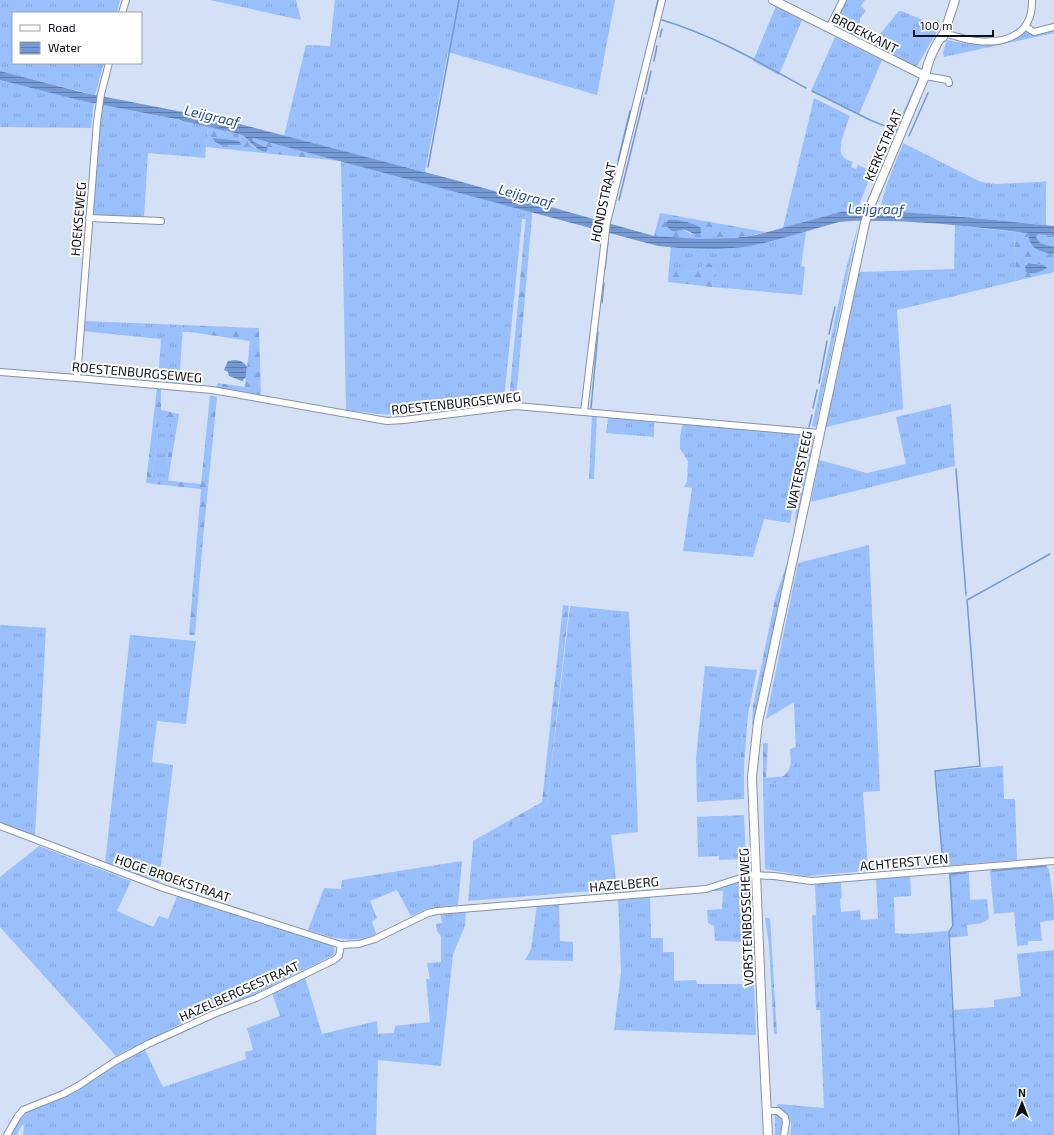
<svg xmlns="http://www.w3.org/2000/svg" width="1054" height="1135" font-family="'Exo 2',sans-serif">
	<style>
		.grass { fill: url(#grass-tufts) }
		.forest { fill: url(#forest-firs); fill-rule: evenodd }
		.water { fill: url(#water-rules) }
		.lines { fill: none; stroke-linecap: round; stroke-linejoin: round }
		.stream { stroke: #7599d4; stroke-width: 1.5 }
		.street-casing { stroke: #8692a6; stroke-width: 8 }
		.secondary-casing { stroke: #8692a6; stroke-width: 10 }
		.street { stroke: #fff; stroke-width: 6 }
		.secondary { stroke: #fff; stroke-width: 8 }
		.labels { text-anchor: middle; stroke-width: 4; stroke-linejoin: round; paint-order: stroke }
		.street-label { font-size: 13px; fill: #0c1017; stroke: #fff }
		.water-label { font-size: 14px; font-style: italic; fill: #255097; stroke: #fff }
	</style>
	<defs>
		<pattern id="grass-tufts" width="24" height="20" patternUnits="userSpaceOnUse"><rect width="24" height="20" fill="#99bffd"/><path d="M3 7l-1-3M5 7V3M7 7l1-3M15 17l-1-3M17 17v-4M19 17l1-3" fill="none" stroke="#83a3d8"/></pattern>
		<pattern id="forest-firs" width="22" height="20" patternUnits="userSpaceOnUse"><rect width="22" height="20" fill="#99bffd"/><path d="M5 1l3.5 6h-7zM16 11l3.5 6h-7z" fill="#83a3d8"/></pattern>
		<pattern id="water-rules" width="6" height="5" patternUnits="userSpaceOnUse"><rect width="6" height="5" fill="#7599d4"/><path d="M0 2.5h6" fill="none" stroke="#5e7bab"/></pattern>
	</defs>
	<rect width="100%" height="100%" fill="#d3e0f5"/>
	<path class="grass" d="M0 0H120L117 13H13V63H104L95 95 0 71Z
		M210 0H296L301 20Z
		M335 0H615L597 95 448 52 425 172 284 136 306 45 330 46Z
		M843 0H865L861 6 866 11 860 18V24L870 32 862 42 836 27 834 24Z
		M776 6 802 20 779 75 753 61Z
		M899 11H901L940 27 915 69 870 46Z
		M1054 29V33L944 57 943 52 947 40 969 44H985L1024 30 1027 31 1031 34Z
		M835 37 882 60 859 114 811 91Z
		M918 79H919L897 131 895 130Z
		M0 80 94 103 91 128 0 127Z
		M814 98 850 116C847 124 837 148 842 155 844 159 849 161 853 162L851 167 856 169 858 165 872 171 857 211H852L783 228Z
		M101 104 208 126 205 158 148 153 144 217 92 215Z
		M903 143 981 182 996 184 1041 182 1043 225 947 215 879 212 887 184Z
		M341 161 532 212V216H526V219H522L504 400 394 415 379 414 346 410Z
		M859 221 816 427 812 426 845 273Z
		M955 225 1014 232 1016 281 897 310 903 409 826 427 859 272 954 269Z
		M806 231 801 266 805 267 802 295 712 287 714 267 706 263 699 269 691 272 684 269 669 268 671 247C696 250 723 250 749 246 768 242 787 236 806 231Z
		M83 321 183 325 179 383 158 381 161 339 82 331Z
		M951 404 955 466 811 502 819 460 867 473 906 464 896 417Z
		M609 416 654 420V437L606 433 608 419Z
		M159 421 172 423 166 466 170 468 168 481 152 479Z
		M683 423 806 434 790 523 764 519 753 557 683 551 692 488 684 487 687 482 688 461 680 449V436Z
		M810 435H814L795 529 796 502Z
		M869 545 880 791 863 792 868 871 805 876 765 869 763 784 797 781 794 702 766 719 798 563Z
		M570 606 629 612 635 745 638 832 611 835 617 889 468 901 473 846 547 804Z
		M0 625 46 628 35 836 0 822Z
		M130 635 196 641 186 724 157 721 152 762 173 765 159 882 105 863Z
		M705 666 757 670 748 714 747 727 744 730 740 763H744V799L697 802 696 758Z
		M1003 766 1004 799H1015L1017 860 943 866 936 771Z
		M744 815 746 859 719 860V856L698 857 697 817Z
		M39 846 131 881 117 911 153 927 159 916 168 919 177 896 331 944C335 949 336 952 332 956L247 998 214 1009 195 1017 116 1056 0 927V877Z
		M462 861 458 905 429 908 411 916 397 890 370 901 377 918 372 921 376 934C353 945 331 937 308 930L324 888 341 889 342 880Z
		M1046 866 1049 869 1054 905V920L1040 922 1042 941H1028V945L1017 946 1014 912 994 914 990 870Z
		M969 872 970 900 987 899 989 919 982 923 967 925 968 936 948 938 952 1010 994 1007V1000L1021 996 1017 954 1054 950V1135H790C793 1119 790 1116 776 1108L778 1104 824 1108 815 884 841 882 842 898 840 899 841 912 860 910 861 920 878 919 876 879 910 876 911 896 894 897 895 933 908 934 948 931 952 927 949 873Z
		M747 879 751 942 715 941 714 926 708 923 707 910 722 909 723 891H710Z
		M650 895 651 938H663V952H674V981L696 980 697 984H754L756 1035 614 1030 621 972 618 898Z
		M559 902 560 941 573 942V961L525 960 531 949 537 904Z
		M466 910 465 926 453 954 441 1066 378 1060 376 1135H23L24 1125H22L16 1135H11L20 1118 28 1112 49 1103 113 1065 145 1050 163 1087 246 1059 245 1052 253 1050 247 1028 280 1016 273 996V992L305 977 322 1034 377 1021 378 1034 394 1033 395 1026 430 1022 426 979H430L427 963 441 962V937L437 931 436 924 442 923 440 912Z
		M775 1113H777L784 1119 782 1135H775Z"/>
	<path class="forest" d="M208 126 242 135 247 137 255 148 266 147 254 142 252 139 253 137 341 161 206 147Z
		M1046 181V225H1043L1041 182Z
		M660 213 766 232C729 242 692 240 654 236ZM670 220 677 221 701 231 699 234H691L668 221Z
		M526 216H532L516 400H509Z
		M1014 232 1028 233 1029 238 1036 249 1054 254V272L1016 281ZM1031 263C1036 265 1042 263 1046 267L1035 272 1025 269 1026 264Z
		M1038 234 1054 236V247L1040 243 1036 237Z
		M706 263 713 264 714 267 712 287 668 282 669 268 680 267 691 272 699 269Z
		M183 325 259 328 261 396 215 389 218 383 245 387 250 341 190 332H183Z
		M157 387 161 388V410L179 414 170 468 166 467 172 423 159 421 152 479 201 484 210 396 217 397 203 538 195 635H189L201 489 146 483Z
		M592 415H597L594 479H589Z
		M789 558 752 727 753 706 776 595Z
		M563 605 569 606 547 804 473 846V841L542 802Z
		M747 727 744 763H740L744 729Z
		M763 743H768L766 778 784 776C794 765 790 762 790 749L796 747 797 781 763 784Z
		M812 915H816L820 1010H816Z
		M765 918H770L777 1034H774L769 945Z"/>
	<path class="water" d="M0 71 85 93 224 120 455 180 654 236 699 239 735 238 756 235 841 212C858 210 876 212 893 212 947 214 1000 221 1054 226V236L1038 234 1036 237 1040 243 1054 247V254C1039 251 1030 250 1028 233 981 228 935 222 888 221 871 221 855 220 839 222 809 230 780 240 750 246 719 251 688 249 658 246L253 138 252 139 254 142 268 148 266 152C254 150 251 140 242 135L201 124 83 101 0 80Z
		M213 138 239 141 241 144 240 145H221L214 141Z
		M668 220C678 219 693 223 701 228V233C693 236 692 232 685 230 681 229 676 232 672 231L665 225Z
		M1028 263 1044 265 1047 268C1042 272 1032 274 1026 272L1025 266Z
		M235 360 241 361 247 366 246 377 242 381 229 376 228 372 224 370 228 361Z"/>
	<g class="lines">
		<path class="stream" d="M654 17 658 0
			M662 20C713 35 759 62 806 88
			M660 37 662 29
			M654 61 657 46
			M812 91 870 120 890 128
			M646 94 651 71
			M182 120 225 130
			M909 136 928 93
			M618 161 630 111
			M428 167 459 0
			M619 200 644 98
			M604 218 617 166
			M605 269 608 241
			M602 303 604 283
			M829 334 835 307
			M819 383 827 341
			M591 408 598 332
			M813 408 817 390
			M809 427 812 415
			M956 469 966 595
			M943 865 935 771 980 766 967 600 1050 554
			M1027 868 1046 866
			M992 871 1024 868
			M959 1135 949 932 953 925 950 874 966 873"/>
		<g class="street-casing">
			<path id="street" d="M122 13 126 0
				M1026 27 1034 32 1054 27
				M829 28 843 0
				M944 33C955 36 966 40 977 41 1007 44 1033 34 1032 0
				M925 76 948 80 949 83
				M89 218 161 221
				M0 372 77 378 212 390 387 421 404 420 516 406 820 433
				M77 378 97 122 101 94 109 63
				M584 412 607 222 662 0
				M0 826 163 888 341 945 359 944 375 939 428 913 437 911 706 889 750 875 774 876 811 881 1054 861
				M767 1111H778L785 1117 786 1122 784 1135
				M7 1135 18 1116 23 1110 63 1094 78 1086 114 1062 148 1044 214 1014 256 998 334 960 339 956 341 945"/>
		</g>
		<g class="secondary-casing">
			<path id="secondary" d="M773 0 925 76
				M943 37 955 0
				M768 1135 762 1019 752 777 758 722 865 223 869 209 925 76C928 61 935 45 944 33"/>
		</g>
		<use href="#street" class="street"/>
		<use href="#secondary" class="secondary"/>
	</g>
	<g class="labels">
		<g class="street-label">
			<text transform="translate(865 33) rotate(27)" y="5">BROEKKANT</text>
			<text transform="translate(883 145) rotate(-67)" y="5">KERKSTRAAT</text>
			<text transform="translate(603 202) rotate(-78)" y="5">HONDSTRAAT</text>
			<text transform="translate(78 219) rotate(-85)" y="5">HOEKSEWEG</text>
			<text transform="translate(137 372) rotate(5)" y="5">ROESTENBURGSEWEG</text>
			<text transform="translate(456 403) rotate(-6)" y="5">ROESTENBURGSEWEG</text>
			<text transform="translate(799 470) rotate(-78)" y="5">WATERSTEEG</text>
			<text transform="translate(904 862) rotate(-5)" y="5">ACHTERST VEN</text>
			<text transform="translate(173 878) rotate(19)" y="5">HOGE BROEKSTRAAT</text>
			<text transform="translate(624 884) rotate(-5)" y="5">HAZELBERG</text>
			<text transform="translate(746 917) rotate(-92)" y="5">VORSTENBOSSCHEWEG</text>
			<text transform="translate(239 991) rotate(-24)" y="5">HAZELBERGSESTRAAT</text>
		</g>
		<g class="water-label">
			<text transform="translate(212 116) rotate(13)" y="5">Leijgraaf</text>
			<text transform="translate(526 196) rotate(15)" y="5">Leijgraaf</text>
			<text transform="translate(876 209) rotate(1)" y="5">Leijgraaf</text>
		</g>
	</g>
	<rect x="12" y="12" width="130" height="52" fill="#ffffff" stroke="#9e9fa2"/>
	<rect x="20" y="25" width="20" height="6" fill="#ffffff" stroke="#9e9fa2"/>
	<text x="48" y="32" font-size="12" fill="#0c1017">Road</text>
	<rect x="20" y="42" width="20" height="12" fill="url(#water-rules)" stroke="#9e9fa2"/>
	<text x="48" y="52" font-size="12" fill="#0c1017">Water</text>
	<g transform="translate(1022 1103)" stroke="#ffffff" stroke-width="3" paint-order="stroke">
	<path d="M0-3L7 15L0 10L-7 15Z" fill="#0c1017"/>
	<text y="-6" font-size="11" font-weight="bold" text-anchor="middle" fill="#0c1017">N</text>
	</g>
	<path d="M914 30v6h79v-6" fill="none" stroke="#0c1017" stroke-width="2"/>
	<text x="920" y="30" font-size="12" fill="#0c1017" stroke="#ffffff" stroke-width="3" paint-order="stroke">100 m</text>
</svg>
